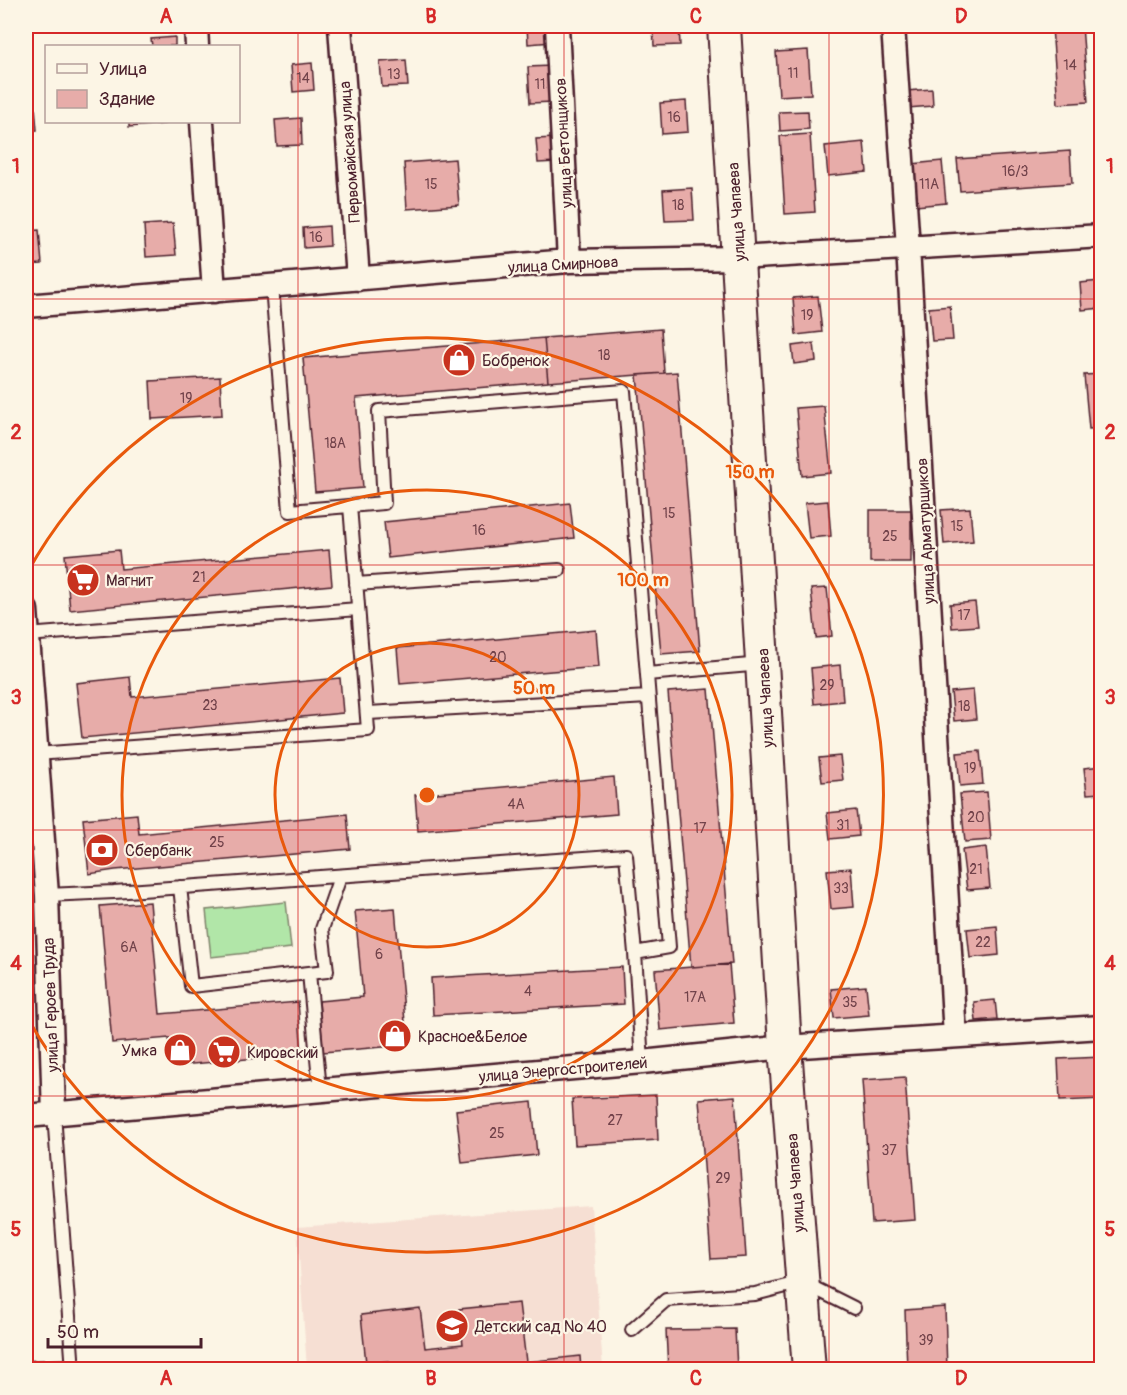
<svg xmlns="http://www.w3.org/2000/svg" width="1127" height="1395" font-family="Pangolin,sans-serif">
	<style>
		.built { fill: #f6dfd3 }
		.green { fill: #b1e6a8; stroke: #7e826a; stroke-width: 1.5 }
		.building { fill: #e7aca9; stroke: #4a1f2b; stroke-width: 1.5 }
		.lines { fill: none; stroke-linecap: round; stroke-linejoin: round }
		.lane-casing { stroke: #4a1f2b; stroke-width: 16 }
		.street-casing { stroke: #4a1f2b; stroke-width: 27 }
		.secondary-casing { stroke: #4a1f2b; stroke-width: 36 }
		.lane { stroke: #fcf5e5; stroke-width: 12 }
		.street { stroke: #fcf5e5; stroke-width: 22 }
		.secondary { stroke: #fcf5e5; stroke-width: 32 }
		.grid { fill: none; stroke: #d62828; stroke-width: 1.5; stroke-opacity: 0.55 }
		.ring { fill: none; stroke: #e8590c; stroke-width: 3 }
		.labels { text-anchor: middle; stroke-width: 4.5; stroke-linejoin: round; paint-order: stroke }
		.number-label { font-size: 14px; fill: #71424a }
		.street-label { font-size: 16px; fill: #4a1f2b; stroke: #fcf5e5 }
		.poi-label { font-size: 16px; fill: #4a1f2b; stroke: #fcf5e5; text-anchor: start }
		.centre { fill: #e8590c; stroke: #fcf5e5; stroke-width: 3 }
		.ring-label { font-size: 18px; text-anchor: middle; font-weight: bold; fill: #e8590c; stroke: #fcf5e5; stroke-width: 4.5; stroke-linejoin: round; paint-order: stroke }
		.neatline { fill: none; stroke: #d62828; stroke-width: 2 }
		.grid-label { font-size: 20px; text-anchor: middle; font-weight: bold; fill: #d62828 }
	</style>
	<rect width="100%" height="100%" fill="#fcf5e5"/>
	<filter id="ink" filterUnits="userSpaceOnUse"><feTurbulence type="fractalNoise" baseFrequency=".0167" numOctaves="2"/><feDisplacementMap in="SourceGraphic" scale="12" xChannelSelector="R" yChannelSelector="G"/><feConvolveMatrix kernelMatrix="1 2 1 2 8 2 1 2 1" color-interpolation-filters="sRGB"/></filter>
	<g filter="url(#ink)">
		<path class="built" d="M591 1206 603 1369H307L297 1227Z"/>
		<path class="green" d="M286 902 291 948 211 957 206 910Z"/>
		<path class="building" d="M527 26H551L552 42 528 44Z
			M653 26H679L680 45 654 46Z
			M1082 26 1088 102 1058 104 1052 28Z
			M175 37V46H152L151 39Z
			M808 50 811 94 779 96 776 52Z
			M406 60 408 86 382 87 380 62Z
			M312 63 314 90 293 92 291 65Z
			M551 66 553 102 530 103 528 67Z
			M932 89 933 106 907 108 906 91Z
			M686 101 688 132 662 134 660 103Z
			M35 106 37 130 26 131V107Z
			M808 111 809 129 780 131 779 112Z
			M301 118 302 145 277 146 275 120Z
			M129 122H164V124L129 127Z
			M810 134 815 212 785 214 780 136Z
			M555 138 556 162 538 163 536 139Z
			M864 142 867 172 828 176 825 146Z
			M1070 151 1072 183 960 191 957 159Z
			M455 159 459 205 407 209 404 163Z
			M942 161 946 203 916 206 912 164Z
			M692 188 694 220 665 221 663 190Z
			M173 223 176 255 146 257 144 225Z
			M329 226 330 246 304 248 303 228Z
			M39 230 42 264 26 265V231Z
			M1100 281 1102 308 1082 310 1080 283Z
			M818 296 822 332 796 335 793 298Z
			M950 306 953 340 932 341 929 308Z
			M661 329 664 373 548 382 544 338Z
			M544 338 548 382 356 398 363 488 315 492 303 358Z
			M814 343 816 361 794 364 792 346Z
			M677 372 700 651 661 654 637 375Z
			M1102 374V428L1089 429 1084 375Z
			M220 377 222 415 152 419 150 381Z
			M824 406 831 473 802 476 796 408Z
			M1094 474H1102V502L1097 503Z
			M828 501 831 536 809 538 805 503Z
			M570 503 574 538 388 558 384 522Z
			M970 508 973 541 944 544 941 510Z
			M870 510H911V562H870Z
			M119 550 121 569 329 550 332 585 70 610 65 555Z
			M827 588 832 636 816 638 811 589Z
			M975 602 978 626 952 628 950 604Z
			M596 630 599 667 400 684 397 648Z
			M840 665 843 701 814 704 811 668Z
			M130 677 132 697 340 678 343 713 82 738 76 683Z
			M709 689 732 964 691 967 668 692Z
			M973 690 976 719 954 721 951 692Z
			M980 751 983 784 960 786 957 753Z
			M840 756 843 780 822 782 819 758Z
			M1102 766V793L1087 794 1084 768Z
			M614 777 617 814 418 831 415 795Z
			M987 792 991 840 965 842 960 794Z
			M856 810 859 836 830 839 827 813Z
			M137 814 139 834 347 814 350 849 115 870 89 874 83 819Z
			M986 847 990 888 967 890 962 850Z
			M851 868 854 907 831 909 827 870Z
			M150 902 160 1014 298 1002 302 1054 171 1066 169 1038 112 1043 100 906Z
			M395 908 407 1045 323 1052 319 1001 363 997 355 911Z
			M997 926 999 955 970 958 967 929Z
			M729 964 734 1023 660 1030 655 970Z
			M622 967 624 1004 433 1015 431 978Z
			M866 986 869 1015 834 1018 831 989Z
			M995 1000 997 1019 976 1021 974 1002Z
			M1102 1057V1099L1060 1101 1058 1059Z
			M905 1077 915 1220 872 1223 862 1080Z
			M656 1095 658 1140 575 1145 572 1099Z
			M735 1096 746 1257 711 1259 699 1099Z
			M532 1102 537 1155 462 1163 456 1110Z
			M519 1303 526 1362 580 1356 581 1370H390L389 1361 366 1363 361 1315 420 1308 425 1348 463 1344 459 1309Z
			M945 1307 947 1370H907L905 1310Z
			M735 1329 737 1370H668L666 1330Z"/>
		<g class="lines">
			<g class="lane-casing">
				<path id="lane" d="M272 286 290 511 384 503 379 411 624 391 669 947 635 953
					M356 584 559 570
					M27 635 358 609
					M647 674 762 664
					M368 713 648 697
					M36 754 368 730 350 506
					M180 887 191 986 327 971 322 929 340 877
					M47 895 114 892 626 855 635 953 642 1062
					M309 973 320 1090
					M54 1114 73 1370
					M632 1330 666 1300 755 1294 802 1282 854 1308
					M26 1368 73 1366"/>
			</g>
			<g class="street-casing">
				<path id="street" d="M196 26 197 46
					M340 26 358 279
					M557 26 569 261
					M893 26 908 248 955 1036
					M202 122 214 291
					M26 306 569 261 739 258 1102 236
					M26 610 47 895 54 1114
					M26 1116 642 1062 785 1047 1102 1027"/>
			</g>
			<g class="secondary-casing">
				<path id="secondary" d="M724 26 785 1047 809 1370"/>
			</g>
			<use href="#lane" class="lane"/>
			<use href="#street" class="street"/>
			<use href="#secondary" class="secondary"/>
		</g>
	</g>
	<path class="grid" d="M298 26V1370M564 26V1370M829 26V1370M26 299H1102M26 565H1102M26 830H1102M26 1096H1102"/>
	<g class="ring">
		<circle cx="427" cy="795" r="152"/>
		<circle cx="427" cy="795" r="305"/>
		<path d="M27 573A457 457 0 1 1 27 1017"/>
	</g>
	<defs>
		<g id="shop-disc" transform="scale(1.725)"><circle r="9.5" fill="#c8321e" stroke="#fcf5e5"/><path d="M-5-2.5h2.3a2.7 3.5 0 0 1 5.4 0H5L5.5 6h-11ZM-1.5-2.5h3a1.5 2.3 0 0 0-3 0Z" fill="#fff"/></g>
		<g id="supermarket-disc" transform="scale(1.725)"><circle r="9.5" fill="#c8321e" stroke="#fcf5e5"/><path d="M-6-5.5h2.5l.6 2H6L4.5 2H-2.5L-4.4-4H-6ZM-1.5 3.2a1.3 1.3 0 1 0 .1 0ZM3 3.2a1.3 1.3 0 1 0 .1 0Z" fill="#fff"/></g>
		<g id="bank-disc" transform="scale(1.725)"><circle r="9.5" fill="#c8321e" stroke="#fcf5e5"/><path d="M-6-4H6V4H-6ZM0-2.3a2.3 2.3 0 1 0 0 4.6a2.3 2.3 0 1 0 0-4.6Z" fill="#fff"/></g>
		<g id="school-disc" transform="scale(1.725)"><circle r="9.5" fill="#c8321e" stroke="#fcf5e5"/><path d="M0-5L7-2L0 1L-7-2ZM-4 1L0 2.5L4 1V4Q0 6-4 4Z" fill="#fff"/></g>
	</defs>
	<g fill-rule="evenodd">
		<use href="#shop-disc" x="459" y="360"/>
		<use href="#supermarket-disc" x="83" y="580"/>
		<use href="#bank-disc" x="102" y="850"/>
		<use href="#shop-disc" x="395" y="1036"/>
		<use href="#shop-disc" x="180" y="1050"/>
		<use href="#supermarket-disc" x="224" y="1052"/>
		<use href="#school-disc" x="452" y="1326"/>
	</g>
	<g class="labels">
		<g class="number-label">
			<text x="1070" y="70">14</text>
			<text x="793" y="78">11</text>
			<text x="394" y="79">13</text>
			<text x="303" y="83">14</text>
			<text x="540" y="89">11</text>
			<text x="674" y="122">16</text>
			<text x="1015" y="176">16/3</text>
			<text x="431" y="189">15</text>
			<text x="929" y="189">11А</text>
			<text x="678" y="210">18</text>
			<text x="316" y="242">16</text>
			<text x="807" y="320">19</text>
			<text x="604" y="360">18</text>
			<text x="186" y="403">19</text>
			<text x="335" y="448">18А</text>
			<text x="669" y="518">15</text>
			<text x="957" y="531">15</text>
			<text x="479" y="535">16</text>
			<text x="890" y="541">25</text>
			<text x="199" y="582">21</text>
			<text x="964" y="620">17</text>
			<text x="498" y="662">20</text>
			<text x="827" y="690">29</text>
			<text x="210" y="710">23</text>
			<text x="964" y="711">18</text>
			<text x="970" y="773">19</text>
			<text x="516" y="809">4А</text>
			<text x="976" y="822">20</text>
			<text x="843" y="830">31</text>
			<text x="700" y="833">17</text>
			<text x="217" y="847">25</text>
			<text x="976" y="874">21</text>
			<text x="841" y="893">33</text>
			<text x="983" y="947">22</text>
			<text x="129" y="952">6А</text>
			<text x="379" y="959">6</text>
			<text x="528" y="996">4</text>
			<text x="695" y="1002">17А</text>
			<text x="850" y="1007">35</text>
			<text x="615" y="1125">27</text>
			<text x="497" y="1138">25</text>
			<text x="889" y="1155">37</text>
			<text x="723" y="1183">29</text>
			<text x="926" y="1345">39</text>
		</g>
		<g class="street-label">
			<text transform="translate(563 143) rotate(-93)" y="6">улица Бетонщиков</text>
			<text transform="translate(349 152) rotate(-94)" y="6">Первомайская улица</text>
			<text transform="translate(736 212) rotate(-94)" y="6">улица Чапаева</text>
			<text transform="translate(563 264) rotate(-3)" y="6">улица Смирнова</text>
			<text transform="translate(925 531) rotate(-93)" y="6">улица Арматурщиков</text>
			<text transform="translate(765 698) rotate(-93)" y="6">улица Чапаева</text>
			<text transform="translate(50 1005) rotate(-92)" y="6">улица Героев Труда</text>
			<text transform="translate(563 1069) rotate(-5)" y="6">улица Энергостроителей</text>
			<text transform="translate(795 1183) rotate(-94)" y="6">улица Чапаева</text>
		</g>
		<g class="poi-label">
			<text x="482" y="366">Бобренок</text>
			<text x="106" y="586">Магнит</text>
			<text x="125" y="856">Сбербанк</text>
			<text x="418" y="1042">Красное&amp;Белое</text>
			<text x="157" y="1056" text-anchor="end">Умка</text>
			<text x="247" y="1058">Кировский</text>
			<text x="475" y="1332">Детский сад № 40</text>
		</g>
	</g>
	<circle cx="427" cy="795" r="9" class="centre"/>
	<g class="ring-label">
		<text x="750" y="478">150 m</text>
		<text x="643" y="586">100 m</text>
		<text x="534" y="694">50 m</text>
	</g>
	<rect width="1127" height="1395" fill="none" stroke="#fcf5e5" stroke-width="66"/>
	<rect x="45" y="45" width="195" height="78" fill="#fcf5e5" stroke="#b59f9b" stroke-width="1.5"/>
	<rect x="57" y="64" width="30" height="9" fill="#fcf5e5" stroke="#b59f9b" stroke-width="1.5"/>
	<text x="99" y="75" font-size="18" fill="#4a1f2b">Улица</text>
	<rect x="57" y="90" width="30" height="18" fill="#e7aca9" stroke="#b59f9b" stroke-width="1.5"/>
	<text x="99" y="105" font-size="18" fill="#4a1f2b">Здание</text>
	<path d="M48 1338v9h153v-9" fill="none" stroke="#4a1f2b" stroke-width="3"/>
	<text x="57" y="1338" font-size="18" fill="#4a1f2b" stroke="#fcf5e5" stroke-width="4.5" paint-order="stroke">50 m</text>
	<rect x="33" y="33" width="1061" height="1329" class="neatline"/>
	<g class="grid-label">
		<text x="166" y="23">A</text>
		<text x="431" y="23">B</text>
		<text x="696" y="23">C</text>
		<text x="961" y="23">D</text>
		<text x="16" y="173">1</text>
		<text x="1110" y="173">1</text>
		<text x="16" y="439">2</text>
		<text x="1110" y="439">2</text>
		<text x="16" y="704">3</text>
		<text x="1110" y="704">3</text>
		<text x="16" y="970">4</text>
		<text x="1110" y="970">4</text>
		<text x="16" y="1236">5</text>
		<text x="1110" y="1236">5</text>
		<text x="166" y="1385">A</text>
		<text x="431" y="1385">B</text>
		<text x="696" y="1385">C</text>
		<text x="961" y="1385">D</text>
	</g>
</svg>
